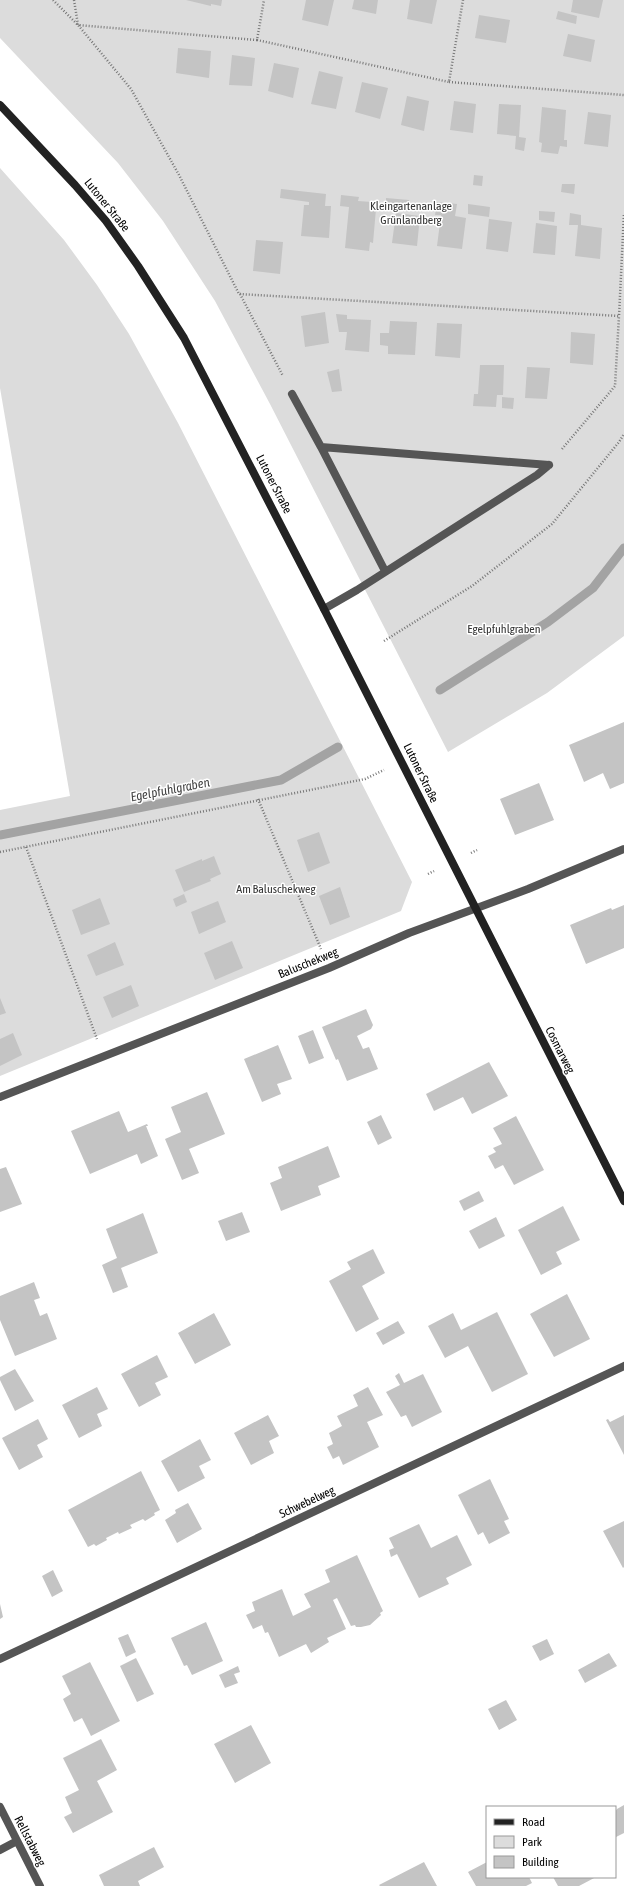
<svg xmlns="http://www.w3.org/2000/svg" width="624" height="1886" font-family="'Asap Condensed',sans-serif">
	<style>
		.green { fill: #dcdcdc }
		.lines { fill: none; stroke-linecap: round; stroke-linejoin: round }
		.stream { stroke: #a3a3a3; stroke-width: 9 }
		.building { fill: #c4c4c4 }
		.path { stroke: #777; stroke-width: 2.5; stroke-dasharray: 1 2; stroke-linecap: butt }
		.lane { stroke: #555; stroke-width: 8 }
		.street { stroke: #555; stroke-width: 8 }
		.secondary { stroke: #222; stroke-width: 8 }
		.labels { text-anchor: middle; stroke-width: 3; stroke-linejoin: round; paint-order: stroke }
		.street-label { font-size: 12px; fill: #000; stroke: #fff }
		.park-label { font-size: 12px; fill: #333; stroke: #fff }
		.water-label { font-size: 13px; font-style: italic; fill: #444; stroke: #fff }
	</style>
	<rect width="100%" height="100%" fill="#fff"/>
	<path class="green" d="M0 0H624V636L547 693 448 752 270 404 215 301 163 221 118 163 0 38Z
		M0 168 64 240 97 285 129 334 178 423 412 882 401 911 0 1076V810L70 796 0 388Z"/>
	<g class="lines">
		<path class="stream" d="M440 690 548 622 593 588 624 548
			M0 835 281 780 338 747"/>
	</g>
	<path class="building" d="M186 0H222L221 6 211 4V6Z
		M306 0H334L328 26 302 20Z
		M354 0H378L376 14 352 9Z
		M410 0H437L432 24 407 19Z
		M573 0H603L599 18 571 12Z
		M558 11 577 16 576 24 556 19Z
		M479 15 510 20 506 43 475 38Z
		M568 34 595 40 591 62 563 56Z
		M178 48 211 51 209 78 176 73Z
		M232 55 255 58 252 86 229 85Z
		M274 63 299 68 293 98 268 91Z
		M319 71 343 77 336 109 311 104Z
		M362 82 388 88 380 119 355 112Z
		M407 96 429 101 424 131 401 125Z
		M454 101 476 104 473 133 450 130Z
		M499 104 521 105 519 137 526 138 524 151 515 149 516 136 497 134Z
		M542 107 566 110 564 140H567V147L560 146 558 154 541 152 542 143 539 142Z
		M588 112 611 115 608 147 584 144Z
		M474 175 483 176 482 186 473 185Z
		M562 184H575L574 194 561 192Z
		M281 189 326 194 325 206H331L329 238 301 236 304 205H309V202L280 198Z
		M341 195 359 197 358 201 372 202V208L376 209 373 243 370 242 369 251 345 248 349 207 340 206Z
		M386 198 409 200V211L386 210Z
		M437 202 457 204 455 216 466 218 462 249 437 246 441 215H435Z
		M468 204 490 207 489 217 468 214Z
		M539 211 555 212 554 222 539 220Z
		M396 213 420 216 417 246 392 243Z
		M570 213 581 215V225L602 228 600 259 575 256 578 225H569Z
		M489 219 512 222 508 252 486 249Z
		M536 223 557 226 555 255 533 253Z
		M256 240 283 242 280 274 253 271Z
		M325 312 329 343 305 347 301 316Z
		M336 314 347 315V319L371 320 369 352 345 350 347 332H339Z
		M390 321 417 322 415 355 388 354V346L380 345V333H389Z
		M437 323 462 324 460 358 435 356Z
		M571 332 595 334 593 365 570 363Z
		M480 365H504L503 395H497L496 407 473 406 474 394H478Z
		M527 367 550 368 547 399 525 398Z
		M339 369 342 391 332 392 327 372Z
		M502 397 514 398 513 409 502 408Z
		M624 722V783L610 789 603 773 584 782 569 745Z
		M539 783 554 820 515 835 500 799Z
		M319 832 330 863 308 872 297 840Z
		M214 856 221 874 210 879 211 881 184 892 175 870 202 859V861Z
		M340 887 350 917 330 925 319 896Z
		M184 894 187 902 176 907 173 899Z
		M100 898 110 924 81 935 72 910Z
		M218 901 226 922 199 934 191 912Z
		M624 905V948L586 964 570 925 611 908 612 910Z
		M232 941 243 968 215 980 204 953Z
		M115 942 124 965 96 976 87 955Z
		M131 985 139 1006 112 1018 103 997Z
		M0 998 6 1013 0 1015Z
		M366 1009 373 1025 371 1029 357 1036 363 1049 369 1047 378 1069 347 1081 338 1059 336 1060 322 1027Z
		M313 1030 324 1058 309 1064 298 1036Z
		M13 1033 22 1055 0 1066V1039Z
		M278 1045 292 1079 277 1084 281 1094 262 1102 244 1059Z
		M489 1062 508 1096 472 1114 463 1097 434 1111 426 1094Z
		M207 1092 225 1134 189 1149 199 1173 182 1180 165 1139 181 1132 171 1107Z
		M119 1111 128 1132 147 1124 148 1126H146L158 1156 141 1164 137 1154 90 1174 71 1131Z
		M381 1115 392 1138 378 1145 367 1122Z
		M516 1116 544 1170 514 1185 503 1165 495 1169 488 1156 496 1152 493 1148 502 1144 493 1128Z
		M328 1146 340 1177 318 1186 321 1195 281 1211 270 1183 282 1178 278 1167Z
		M6 1167 22 1204 0 1212V1169Z
		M479 1191 484 1201 464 1211 459 1201Z
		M563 1206 580 1240 556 1252 562 1264 541 1275 518 1230Z
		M242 1212 250 1232 226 1241 218 1221Z
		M143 1213 158 1253 121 1268 128 1287 113 1293 102 1265 117 1258 106 1229Z
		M496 1217 505 1236 479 1249 469 1231Z
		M373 1249 385 1273 362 1286 379 1319 356 1332 329 1281 351 1269 347 1262Z
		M34 1282 40 1298 34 1300 40 1316 47 1313 57 1339 15 1356 0 1320V1296Z
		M567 1294 590 1339 554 1357 530 1314Z
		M497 1312 528 1374 492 1392 468 1346 445 1358 428 1326 453 1313 461 1330Z
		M214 1313 231 1345 195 1364 178 1333Z
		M398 1321 405 1333 383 1345 376 1333Z
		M157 1355 168 1377 155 1383 161 1395 139 1407 121 1374Z
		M15 1369 34 1401 15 1411 0 1380V1377Z
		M399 1373 404 1383 423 1374 442 1412 412 1427 406 1415 401 1417 386 1392 400 1385 395 1376Z
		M97 1387 108 1409 97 1414 102 1426 79 1438 62 1405Z
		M368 1387 383 1415 367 1422 379 1447 343 1465 339 1456 333 1459 327 1447 333 1444 329 1433 342 1426 337 1416 358 1406 353 1395Z
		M268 1415 279 1436 269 1441 274 1453 251 1465 234 1433Z
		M624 1415V1455L606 1420 608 1419 610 1422Z
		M38 1419 48 1439 37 1445 43 1457 19 1470 2 1438Z
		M200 1439 211 1460 199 1466 205 1478 178 1492 161 1461Z
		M141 1471 160 1510 154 1513 155 1515 145 1521 143 1519 130 1525 132 1528 119 1534 118 1532 106 1538 107 1540 96 1546 94 1544 88 1547 68 1510Z
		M490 1479 509 1519 504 1521 510 1533 489 1544 483 1532 478 1535 458 1495Z
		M188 1503 202 1529 177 1543 165 1520 176 1513 175 1510Z
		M624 1521V1567L623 1568 603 1531Z
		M419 1524 431 1548 457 1535 472 1565 446 1578 449 1584 419 1598 397 1554 391 1557 389 1550 394 1548 389 1538Z
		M357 1555 383 1611 380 1613 381 1615 370 1625 361 1627H356L355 1625 351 1626 337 1598 333 1600 346 1629 327 1638 329 1642 311 1653 306 1644 279 1657 268 1632 265 1633 262 1625 253 1629 246 1615 255 1611 252 1602 282 1589 293 1616 311 1607 304 1594 330 1582 325 1570Z
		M53 1570 63 1591 52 1597 42 1576Z
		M0 1604 3 1617 0 1619Z
		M206 1622 223 1661 192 1675 187 1665 184 1666 171 1638Z
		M128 1634 136 1652 126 1657 118 1638Z
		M547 1639 554 1654 540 1661 532 1646Z
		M609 1653 617 1666 585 1683 578 1670Z
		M136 1658 154 1694 137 1702 120 1666Z
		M90 1662 120 1721 91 1736 82 1718 74 1722 63 1699 71 1694 62 1676Z
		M238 1666 240 1672 234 1674 238 1683 225 1688 219 1675Z
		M506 1700 517 1720 499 1730 488 1709Z
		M251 1725 271 1763 235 1783 214 1744Z
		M101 1739 117 1770 97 1781 113 1812 73 1833 64 1817 72 1813 65 1797 79 1790 63 1758Z
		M624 1805V1833L616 1837 615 1812 617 1809Z
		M154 1847 164 1867 138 1881 140 1886H104L99 1875Z
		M424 1862 437 1886H380L379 1885Z
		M487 1862V1877H529L532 1883 526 1886H476L468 1872Z
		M553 1877H596L579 1886H558Z"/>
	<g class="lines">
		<path class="path" d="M53 0 78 25 131 89 179 175 239 294 619 316 624 213
			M74 0 78 25 257 40 264 0
			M257 40 449 82 463 0
			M449 82 624 95
			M240 294 283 376
			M562 449 615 386 619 316
			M384 641 472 586 552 524 619 442 624 434
			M258 799 321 949
			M26 847 97 1039
			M0 852 365 779 384 770
			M471 853 477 850
			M428 874 434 871"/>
		<path class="lane" d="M292 394 321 447
			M385 571 321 447 549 465
			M324 609 357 590 537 475 549 465"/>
		<path class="street" d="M0 1097 329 968 409 933 528 889 624 849
			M0 1659 624 1366
			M0 1807 40 1886
			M0 1850 17 1841"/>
		<path class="secondary" d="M0 105 75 185 106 221 138 266 184 338 324 609 624 1201"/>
	</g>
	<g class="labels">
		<g class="street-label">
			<text transform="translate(107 205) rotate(51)" y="4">Lutoner Straße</text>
			<text transform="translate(274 484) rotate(63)" y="4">Lutoner Straße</text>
			<text transform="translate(421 773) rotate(64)" y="4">Lutoner Straße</text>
			<text transform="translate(308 963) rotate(-22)" y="4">Baluschekweg</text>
			<text transform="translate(560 1050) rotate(63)" y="4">Cosmarweg</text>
			<text transform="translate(307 1502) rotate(-25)" y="4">Schwebelweg</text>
			<text transform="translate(30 1841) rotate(63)" y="4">Rellstabweg</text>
		</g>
		<g class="park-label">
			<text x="411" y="210">Kleingartenanlage<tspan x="411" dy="14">Grünlandberg</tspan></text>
			<text x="504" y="633">Egelpfuhlgraben</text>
			<text x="276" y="893">Am Baluschekweg</text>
		</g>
		<g class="water-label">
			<text transform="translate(170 789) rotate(-11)" y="5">Egelpfuhlgraben</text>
		</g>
	</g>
	<rect x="486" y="1806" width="130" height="72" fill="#ffffff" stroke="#999999"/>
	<rect x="494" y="1819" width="20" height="6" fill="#222222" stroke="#999999"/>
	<text x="522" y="1826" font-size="12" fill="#000000">Road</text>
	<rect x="494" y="1836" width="20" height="12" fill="#dcdcdc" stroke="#999999"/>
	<text x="522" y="1846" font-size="12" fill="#000000">Park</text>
	<rect x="494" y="1856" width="20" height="12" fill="#c4c4c4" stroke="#999999"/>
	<text x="522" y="1866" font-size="12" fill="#000000">Building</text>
</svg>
